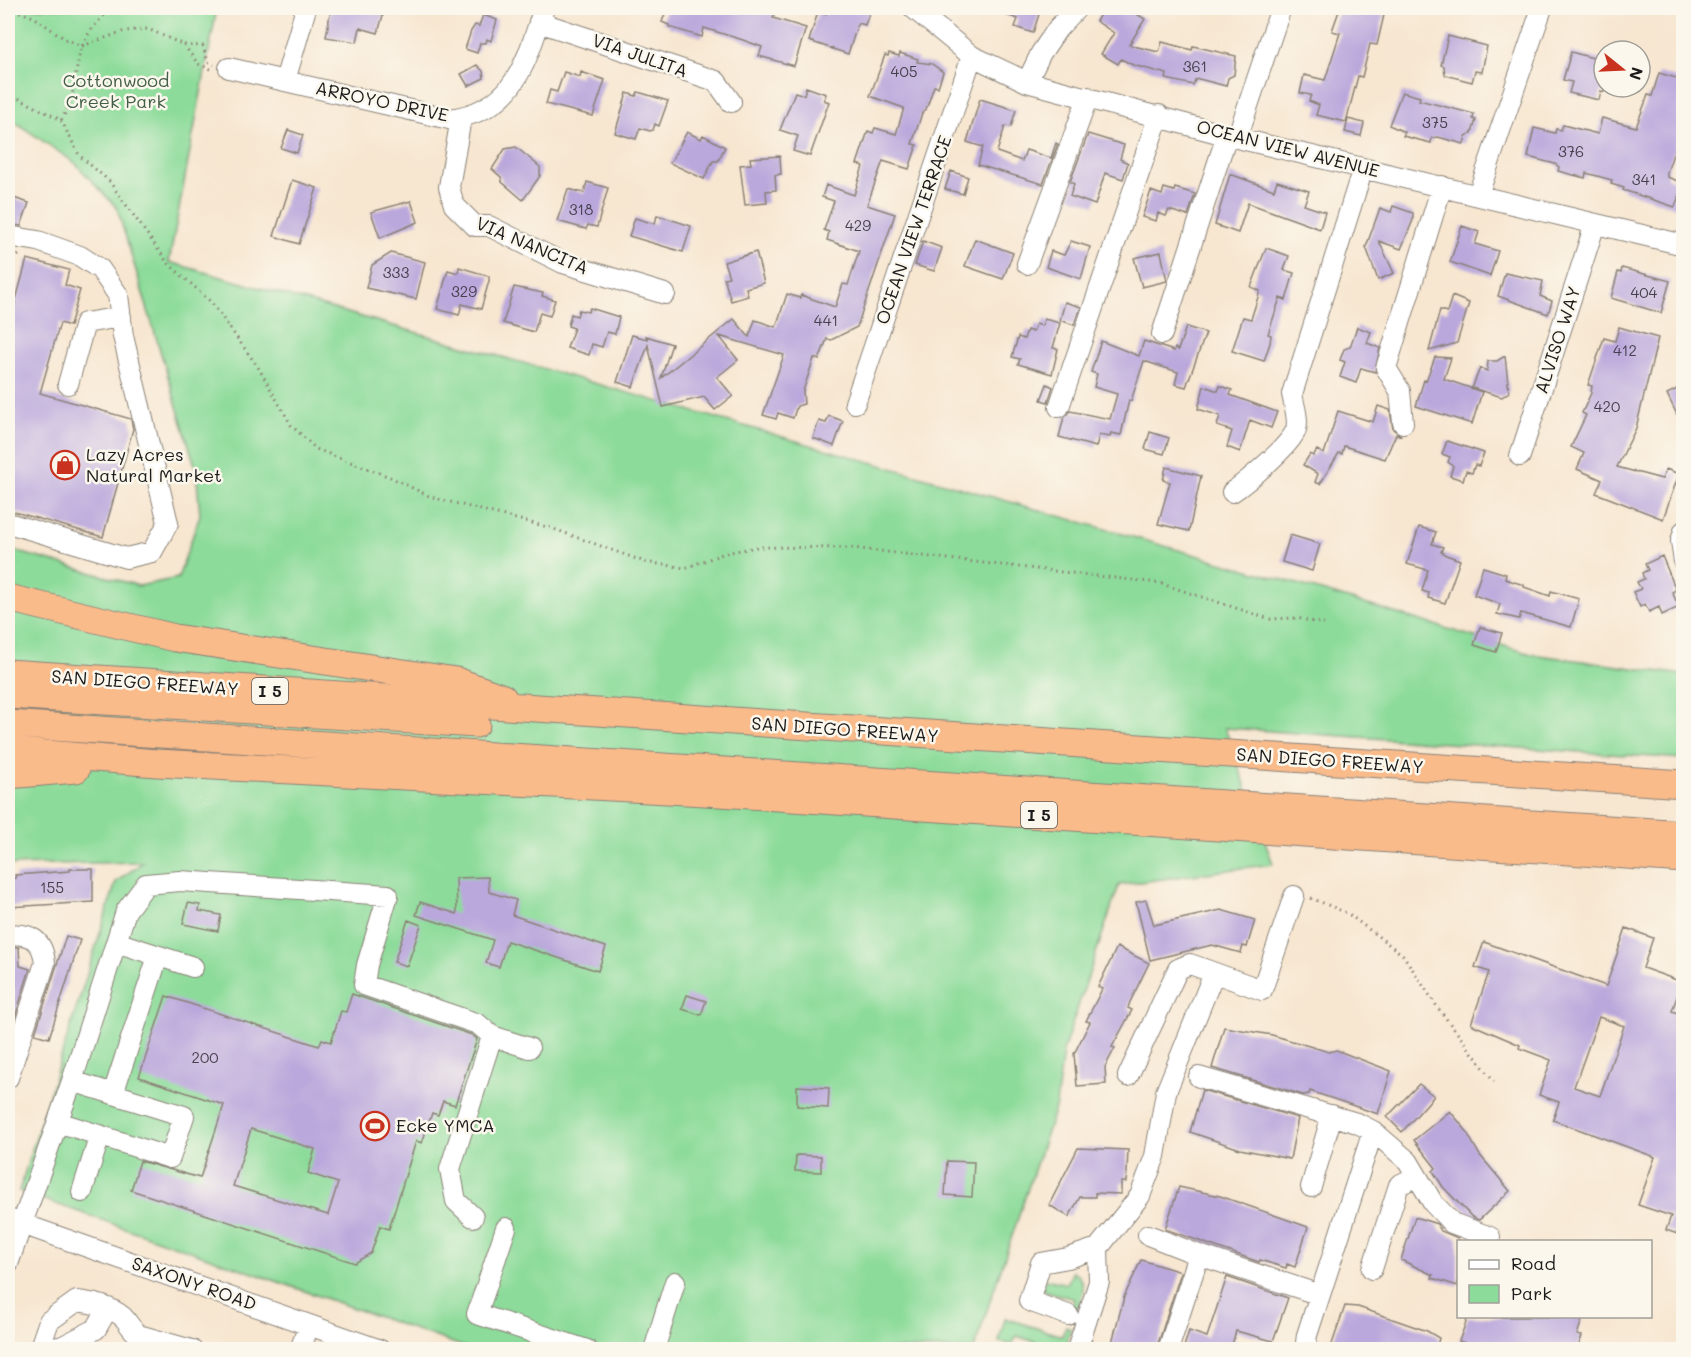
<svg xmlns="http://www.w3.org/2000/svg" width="1691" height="1357" font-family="Mali,sans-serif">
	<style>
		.green { fill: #8cdb9a; stroke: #547c5b; stroke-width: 1.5 }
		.building { fill: #baa7dc; fill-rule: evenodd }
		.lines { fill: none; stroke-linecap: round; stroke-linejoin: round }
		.minor-casing { stroke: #8a8176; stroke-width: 22 }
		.highway-casing { stroke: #8a8176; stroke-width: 29 }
		.path { stroke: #8a8176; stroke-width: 3; stroke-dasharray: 1.5 4.5; stroke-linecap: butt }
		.minor { stroke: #fff; stroke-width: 20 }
		.highway { stroke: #fabb8b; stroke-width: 27 }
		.labels { text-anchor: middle; stroke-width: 5; stroke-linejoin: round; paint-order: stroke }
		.number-label { font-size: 15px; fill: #443f4c }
		.shield { fill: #fbf7ec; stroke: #5f5e5a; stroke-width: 1.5 }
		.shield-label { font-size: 16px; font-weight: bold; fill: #1c1c1c }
		.street-label { font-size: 18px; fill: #1c1c1c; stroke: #fbf7ec }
		.park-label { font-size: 18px; fill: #435f48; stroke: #fbf7ec }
		.poi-label { font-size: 18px; fill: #1c1c1c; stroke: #fbf7ec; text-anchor: start }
	</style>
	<rect width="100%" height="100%" fill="#fbf7ec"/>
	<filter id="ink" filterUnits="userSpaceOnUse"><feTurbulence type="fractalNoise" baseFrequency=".0167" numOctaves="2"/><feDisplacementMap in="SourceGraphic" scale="12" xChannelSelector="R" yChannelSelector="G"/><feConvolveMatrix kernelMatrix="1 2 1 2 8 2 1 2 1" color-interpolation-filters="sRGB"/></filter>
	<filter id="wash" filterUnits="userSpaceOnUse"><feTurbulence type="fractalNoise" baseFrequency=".008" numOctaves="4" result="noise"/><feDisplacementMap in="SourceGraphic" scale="24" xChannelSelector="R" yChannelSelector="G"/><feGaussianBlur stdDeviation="1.35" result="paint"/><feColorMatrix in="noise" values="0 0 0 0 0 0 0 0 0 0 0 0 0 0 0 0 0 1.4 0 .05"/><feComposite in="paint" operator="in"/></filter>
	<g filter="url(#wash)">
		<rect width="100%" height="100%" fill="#f7e6d0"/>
		<path class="green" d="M8 8H217L169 262 1298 584 1531 654 1683 675V759L1225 728 1273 864 1119 885 1063 1051 1056 1105 974 1349H470L19 1191 116 882 143 862 8 865V549L139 586 178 578 200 515 196 469 117 208 75 163 8 117Z
			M1073 1271C1088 1283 1083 1293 1078 1309L1072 1307 1074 1299 1042 1290 1045 1279 1067 1284Z
			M1005 1318 1062 1336 1066 1326 1071 1328 1065 1349H1056L1017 1336 1012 1345 999 1342Z"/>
		<g id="blocks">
			<path class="building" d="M331 8H385L378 33 360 28 357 42 326 37Z
				M667 8H776L773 18 806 28 794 66 759 56 762 47 743 40 704 28 702 37 669 27V25L662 22Z
				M828 8H871L865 25 858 23 848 54 809 41 818 12 826 14Z
				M991 8H1041L1033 33 1015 27 1018 19 991 10Z
				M1104 8H1138L1135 13 1145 19 1129 45 1159 52 1162 42 1192 50 1193 46 1236 56 1234 75 1228 78 1226 86 1199 79 1195 80 1193 85 1166 79 1167 74 1133 65 1121 59 1118 64 1101 54 1114 33 1096 21Z
				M1340 8H1360L1384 15 1377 45 1370 44 1362 77 1358 76 1346 122 1316 115 1319 105 1309 101 1311 95 1300 93 1304 75 1325 80 1340 33 1332 31Z
				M483 15 497 20 491 41 487 39 486 43H480L477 53 465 49 471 31 475 25 479 26Z
				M1448 36 1487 46 1482 72 1475 71 1472 82 1445 75 1444 66 1441 65Z
				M1571 52 1604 61V92L1601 91 1599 100 1569 93 1572 82 1563 80Z
				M889 53 899 56 900 53 918 59 917 62 932 64 943 72 938 87 934 86 927 107 922 113 912 144 917 145 909 169 883 161 867 205 895 214 857 327 831 340 827 339 819 360 814 358 803 391 804 404 797 406 793 418 778 413 776 419 763 415 784 355 719 336 738 360 717 377 733 396 715 410 704 397 663 407 648 345 633 387 617 382 632 335 647 339 646 336 672 344 661 378 734 319 749 337 755 320 776 327 787 294 800 298 801 295 835 307 843 284 848 285 859 251 827 240 829 232 824 230 834 201 822 197 826 185 854 195 863 166 857 164 868 131 873 133 875 128 896 134 904 108 870 96 885 55 888 56Z
				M477 65 483 71 484 78 468 86 461 74Z
				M564 72 580 77 581 72 605 80 593 116 546 104 550 90 557 92Z
				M1659 73 1683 80 1679 106 1683 107V125L1667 172V177L1683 183 1675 207 1623 190 1624 188 1611 184 1612 180 1586 173 1585 178 1558 171 1559 167 1555 164 1528 157 1534 128 1555 133 1556 129 1561 130 1563 125 1598 134 1602 118 1636 127 1648 95 1652 96Z
				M806 87 826 94 824 100 829 102 810 156 793 151 798 136 780 130 795 92 804 95Z
				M638 92 668 101 659 126 655 124 653 130 650 131 640 128 636 139 615 133 627 93 636 96Z
				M1402 92 1420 97 1419 100 1474 114 1473 119 1476 120 1472 133 1466 136 1464 144 1438 137 1432 138 1431 143 1403 136 1405 132 1389 125Z
				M980 99 1016 110 1011 127 1005 126 997 152 1022 161 1026 150 1051 158 1056 143 1058 144 1043 184 978 165 983 147 967 142Z
				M1348 119 1364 123 1361 136 1345 132Z
				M288 130 303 135 297 153 281 148Z
				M687 132 701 139 703 135 725 147 718 161H713L704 179 670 163Z
				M1088 134 1124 145 1120 159 1128 163 1123 179 1105 173 1095 205 1070 196 1074 184 1070 182Z
				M516 147 540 167V176L523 200 502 182 501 177 492 169 505 149Z
				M780 156 781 174 775 175 776 190 766 191 767 203 745 205 740 165 751 164 750 158Z
				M951 171 968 177 963 194 945 189Z
				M1230 174 1274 190 1277 181 1309 191 1304 205 1325 212 1320 229 1248 203 1238 233 1215 225Z
				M292 180 317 188 299 244 274 236Z
				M587 182 608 188 597 227 588 225 586 229 557 221 568 189 584 193Z
				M1164 188 1174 191 1175 188 1195 194 1188 216 1169 210 1166 216 1158 213 1156 221 1142 217 1151 191 1162 195Z
				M8 196 29 203 21 226 8 224Z
				M411 201 418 222 380 238 371 212Z
				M1393 206 1413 213V220L1401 249 1379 241 1394 273 1378 280 1366 247 1380 208 1391 212Z
				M657 215 691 226 683 252 629 236 635 218 655 224Z
				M1462 226 1479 232 1475 244 1498 251 1490 276 1450 262Z
				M975 239 1013 253 1003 279 965 266Z
				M923 241 942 248 934 271 915 265Z
				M1071 241 1090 247 1081 279 1046 267 1051 251 1064 255Z
				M1266 248 1289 256 1284 270 1294 273 1286 300 1280 298 1268 334 1271 335 1270 343 1264 361 1232 351 1243 317 1251 319 1260 291 1251 287Z
				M756 252 764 283 746 288 748 296 731 301 724 278 729 277 724 262Z
				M1161 252 1167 281 1142 287 1134 258Z
				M391 253 425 262 416 299 366 288 372 265Z
				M27 259 69 270 65 285 80 290 70 326 60 323 40 393 131 419 133 429 103 537 8 510V329Z
				M459 267 489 276V281L481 309 462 304 459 315 437 309 448 270 458 273Z
				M1622 268 1670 281 1661 313 1611 298 1618 272 1621 273Z
				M1505 273 1543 281 1540 296 1552 301 1548 314 1498 296Z
				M514 287 543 293 542 296 555 300 550 316 540 313 534 332 503 323Z
				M1452 296 1469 303 1457 343 1429 351 1440 310 1447 312Z
				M1065 302 1081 307 1074 325 1060 320Z
				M590 308 619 317 615 334 607 332 602 347 592 344 589 355 567 348 574 328 568 326 571 314 577 316 579 310 588 312Z
				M1044 319 1060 323 1053 348 1058 349 1052 374 1018 364 1020 359 1012 357 1018 337 1024 339 1027 330 1033 332 1036 324 1042 326Z
				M1186 327 1206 333 1186 387 1175 384 1178 372 1144 361 1131 401 1129 400 1121 435 1111 433 1110 437 1099 435 1096 447 1059 437 1064 417 1070 411 1110 419 1117 394 1094 387 1097 374 1091 372 1101 341 1139 356 1144 341 1174 351 1175 348 1178 350Z
				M1357 327 1371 332 1367 343 1380 348 1375 372 1361 368 1356 383 1340 377 1345 362 1340 360 1344 349 1350 347Z
				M1619 327 1658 338 1636 428 1617 467 1662 479 1666 469 1679 474 1663 519 1596 493 1602 480 1577 469 1584 453 1571 447 1586 415 1582 413 1591 393 1592 386 1588 385 1604 338 1615 341Z
				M1505 356 1509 392 1502 397 1472 388 1480 368 1487 371 1488 361H1497Z
				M1435 357 1451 358 1444 379 1482 392 1472 424 1416 406 1424 380 1426 381Z
				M1047 384 1053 387 1048 402 1041 400Z
				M1204 386 1218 391 1220 386 1232 390 1230 395 1277 412 1271 428 1250 420 1240 452 1227 447 1232 431 1217 426 1220 416 1198 409Z
				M1683 386V427L1667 394Z
				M1378 406 1390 410 1393 429 1402 436 1396 434 1385 459 1344 446 1342 454 1339 453 1320 484 1315 482 1318 474 1303 465 1310 454 1313 456 1317 450 1324 454 1338 411 1373 422Z
				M829 416 843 421 834 446 813 438 819 421 826 423Z
				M1150 432 1169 438 1164 454 1145 449Z
				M1447 441 1484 453 1479 466 1475 465 1472 473 1466 471 1463 480 1450 476 1453 466 1448 462 1450 457 1442 454Z
				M1166 467 1201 476 1189 531 1158 524 1170 482 1163 480Z
				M1419 527 1436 532 1432 544 1443 547 1441 552 1446 555 1460 560 1445 603 1428 598 1429 593 1422 591 1428 570 1407 564Z
				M1290 535 1320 544 1312 571 1282 562Z
				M1662 556 1676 590 1672 592 1679 607 1662 615 1659 607 1649 612 1645 604 1640 607 1633 592 1641 589 1637 582 1644 579 1642 573 1648 570 1645 564Z
				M1483 567 1506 574 1505 579 1524 585V587L1550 596 1551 591 1579 599 1571 627 1521 613 1519 619 1497 614 1500 604 1474 595Z
				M1480 627 1502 633 1496 652 1474 645Z
				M70 869H93V902L8 907V879L16 878 15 875 70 871Z
				M488 877 489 892 516 900 512 915 606 947 598 971 507 941 499 967 486 963 493 940 416 915 420 902 457 914 456 878Z
				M1146 900 1154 925 1221 910 1255 920 1247 947 1243 946 1241 953 1212 945 1150 960 1136 902Z
				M188 903 200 905 199 911 221 915 218 931 183 924Z
				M408 920 421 925 407 966 394 962Z
				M1626 928 1653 938 1643 968 1682 982 1672 1011 1683 1015V1236L1666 1230 1671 1216 1638 1205 1655 1157 1553 1120 1559 1102 1539 1095 1551 1060 1519 1048 1520 1045 1471 1024 1489 972 1475 967 1484 942 1606 986ZM1599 1017 1624 1026 1600 1096 1574 1087Z
				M66 936 80 940 49 1038 35 1034Z
				M8 947H19L20 966 30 969 8 1040V1015L15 990 8 991Z
				M1117 947 1149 963 1130 1002 1128 1008 1132 1010 1112 1047 1115 1048 1105 1067 1106 1084 1077 1086 1074 1054 1090 1022 1086 1021 1102 989 1098 987Z
				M352 994 472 1035 477 1039 455 1105 443 1101 438 1115 432 1113 422 1143 416 1141 389 1229 380 1226 371 1253 355 1263 131 1190 140 1161 200 1178 224 1105 139 1077 166 996 319 1046 322 1039 331 1042 341 1011 346 1012ZM251 1129 315 1149 308 1173 338 1183 328 1215 233 1186Z
				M687 995 706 1001 701 1015 682 1009Z
				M1224 1027 1272 1035 1329 1052 1336 1050 1391 1071 1378 1114 1310 1091 1309 1094 1303 1095 1212 1068Z
				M1419 1084 1434 1096 1402 1132 1387 1117Z
				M797 1086 829 1088 828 1108 797 1106Z
				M1202 1090 1298 1118 1290 1159 1240 1149 1190 1132Z
				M1450 1111 1465 1129 1479 1154 1510 1191 1479 1220 1472 1217 1443 1187 1433 1171 1436 1168 1414 1140Z
				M1078 1148 1128 1150 1127 1172 1126 1182H1121V1194L1095 1193V1197H1080L1069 1217 1049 1205Z
				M796 1155 821 1156V1172L795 1171Z
				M947 1161 974 1162 972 1197 945 1195Z
				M1179 1187 1220 1196 1308 1227 1295 1267 1287 1264 1286 1268 1260 1260 1259 1262 1165 1229Z
				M1415 1217 1437 1224 1441 1231 1458 1238V1286L1432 1278 1433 1275 1401 1260Z
				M1141 1260 1181 1272 1156 1350H1110L1124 1297Z
				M1227 1277 1288 1298 1273 1341 1236 1331 1232 1345 1237 1347V1350H1183L1189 1331 1207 1337Z
				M1345 1306 1358 1307 1427 1331 1439 1338 1436 1350H1330Z
				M1468 1317H1583L1577 1335 1582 1336 1577 1350H1513L1501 1345 1499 1350H1485L1459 1341Z"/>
		</g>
	</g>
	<g filter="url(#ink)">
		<use href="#blocks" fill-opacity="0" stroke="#8a8176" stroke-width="1.5"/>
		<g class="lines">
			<g class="minor-casing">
				<path id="minor" d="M913 8 972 56 1027 82 1237 138 1684 245
					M539 22 716 81 731 102
					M229 68 449 119C515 111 526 62 544 8
					M285 81 306 8
					M1027 82 1041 53 1058 28 1077 8
					M461 118 449 187 454 205 475 226H489L563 263 665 294
					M1237 138 1281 8
					M1478 195 1542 8
					M8 236 38 241 80 256 100 269 118 295 123 336 168 523 152 552 126 558 8 523
					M1027 264 1088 97
					M1162 334 1227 135
					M68 384 85 323 121 317
					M855 403 972 56
					M1059 407 1159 115
					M1403 423 1400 391 1386 368 1442 186
					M1520 456 1595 224
					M1232 492C1247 482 1287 448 1295 432 1300 422 1294 405 1292 394L1363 168
					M1684 531 1681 541 1684 562
					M8 935C30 932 43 940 45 963L8 1078
					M116 942 193 967
					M1128 1076 1178 969 1190 964 1262 990 1294 896
					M1199 1077 1357 1123 1373 1131 1408 1161 1433 1203 1452 1223 1490 1237
					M113 1094 158 956
					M58 1122 170 1158 184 1116 72 1081
					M1311 1187 1332 1115
					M82 1192 100 1135
					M473 1217 456 1201 450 1169 492 1036 529 1048
					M8 1219 380 1350
					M506 1228 477 1314 587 1350
					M1148 1235 1199 1255 1320 1295
					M8 1264 72 1081 126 911 146 884 180 881 388 895 367 965 364 985 478 1024 492 1036
					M1372 1269 1399 1185 1417 1176
					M1068 1315 1029 1301 1041 1263 1068 1258 1098 1248 1140 1196 1155 1156 1166 1092 1214 973
					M39 1350 49 1321 77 1301C93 1303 110 1306 123 1317 129 1323 131 1330 139 1335L192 1350
					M44 1350 63 1346 96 1329 108 1308
					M300 1350 309 1325
					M654 1350 675 1282
					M1077 1350 1099 1282 1098 1248
					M1168 1350 1199 1255
					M1305 1350 1307 1335 1373 1131"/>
			</g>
			<g class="highway-casing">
				<path id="highway" d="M8 598 175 638 456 681 503 698
					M8 673 1684 784
					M8 695 476 724
					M8 724 1684 834
					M8 751 157 763 705 792 1684 859
					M8 775 76 769"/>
			</g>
			<path class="path" d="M8 8 34 17 65 39 82 46 125 31 148 29 184 45 203 46 208 62 214 65
				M184 45 198 64 213 70
				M8 93 61 120 79 155 109 181 167 262 211 302 258 367 291 425 316 449 390 477 431 497 551 528 645 562 685 568 725 553 757 547 852 548 1159 583 1270 619 1297 618 1324 624
				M61 120C78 95 73 70 83 44 90 29 100 19 112 8
				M8 283 14 258 19 255
				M1311 898 1347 913 1403 955 1438 1008 1494 1081"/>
			<use href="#minor" class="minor"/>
			<use href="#highway" class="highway"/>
		</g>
	</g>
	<defs>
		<g id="shop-ring" transform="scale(1.5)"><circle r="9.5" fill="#fbf7ec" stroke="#c8321e" stroke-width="1.5"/><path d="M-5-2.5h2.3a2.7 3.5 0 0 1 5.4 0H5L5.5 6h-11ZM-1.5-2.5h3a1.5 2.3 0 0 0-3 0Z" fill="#c8321e"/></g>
		<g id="stadium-ring" transform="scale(1.5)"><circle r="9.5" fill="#fbf7ec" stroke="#c8321e" stroke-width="1.5"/><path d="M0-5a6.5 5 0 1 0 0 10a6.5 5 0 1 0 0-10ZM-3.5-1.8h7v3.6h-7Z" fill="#c8321e"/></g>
	</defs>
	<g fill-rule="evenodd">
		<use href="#shop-ring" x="65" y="465"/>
		<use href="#stadium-ring" x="375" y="1126"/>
	</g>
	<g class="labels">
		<g class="number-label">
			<text x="1195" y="72">361</text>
			<text x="904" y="77">405</text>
			<text x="1435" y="128">375</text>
			<text x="1571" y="157">376</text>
			<text x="1644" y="185">341</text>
			<text x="581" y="215">318</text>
			<text x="858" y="231">429</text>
			<text x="396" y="278">333</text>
			<text x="464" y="297">329</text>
			<text x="1644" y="298">404</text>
			<text x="826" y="326">441</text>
			<text x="1625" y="356">412</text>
			<text x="1607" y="412">420</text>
			<text x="52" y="893">155</text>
			<text x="205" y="1063">200</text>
		</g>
		<g class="shield">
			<rect x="252" y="678" width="36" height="26" rx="4.5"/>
			<rect x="1021" y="802" width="36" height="26" rx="4.5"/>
		</g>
		<g class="shield-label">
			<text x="270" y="697">I 5</text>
			<text x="1039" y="821">I 5</text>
		</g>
		<g class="street-label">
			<text transform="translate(640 56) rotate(19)" y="6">VIA JULITA</text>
			<text transform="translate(382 102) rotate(12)" y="6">ARROYO DRIVE</text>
			<text transform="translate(1288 149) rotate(14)" y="6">OCEAN VIEW AVENUE</text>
			<text transform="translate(914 230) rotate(-71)" y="6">OCEAN VIEW TERRACE</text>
			<text transform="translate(532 246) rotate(23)" y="6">VIA NANCITA</text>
			<text transform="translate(1558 340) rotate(-72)" y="6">ALVISO WAY</text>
			<text transform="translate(145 683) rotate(4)" y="6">SAN DIEGO FREEWAY</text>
			<text transform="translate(845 730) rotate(4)" y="6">SAN DIEGO FREEWAY</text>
			<text transform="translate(1330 761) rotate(4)" y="6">SAN DIEGO FREEWAY</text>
			<text transform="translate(194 1284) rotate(19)" y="6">SAXONY ROAD</text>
		</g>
		<g class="park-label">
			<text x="116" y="87">Cottonwood<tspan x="116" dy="21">Creek Park</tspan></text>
		</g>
		<g class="poi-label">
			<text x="86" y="461">Lazy Acres<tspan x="86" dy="21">Natural Market</tspan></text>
			<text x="396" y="1132">Ecke YMCA</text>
		</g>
	</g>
	<rect width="1691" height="1357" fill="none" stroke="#fbf7ec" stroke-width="30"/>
	<rect x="1457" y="1240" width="195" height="78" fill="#fbf7ec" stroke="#a29f99" stroke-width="1.5"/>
	<rect x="1469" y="1260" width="30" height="9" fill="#ffffff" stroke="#a29f99" stroke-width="1.5"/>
	<text x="1511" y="1270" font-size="18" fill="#1c1c1c">Road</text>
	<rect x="1469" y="1285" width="30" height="18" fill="#8cdb9a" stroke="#a29f99" stroke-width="1.5"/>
	<text x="1511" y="1300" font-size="18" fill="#1c1c1c">Park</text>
	<g transform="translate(1622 69) rotate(108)"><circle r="28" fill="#fbf7ec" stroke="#a29f99" stroke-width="1.5"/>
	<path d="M0-4.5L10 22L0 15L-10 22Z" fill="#c8321e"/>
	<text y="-9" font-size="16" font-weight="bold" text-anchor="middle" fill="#1c1c1c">N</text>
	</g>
</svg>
